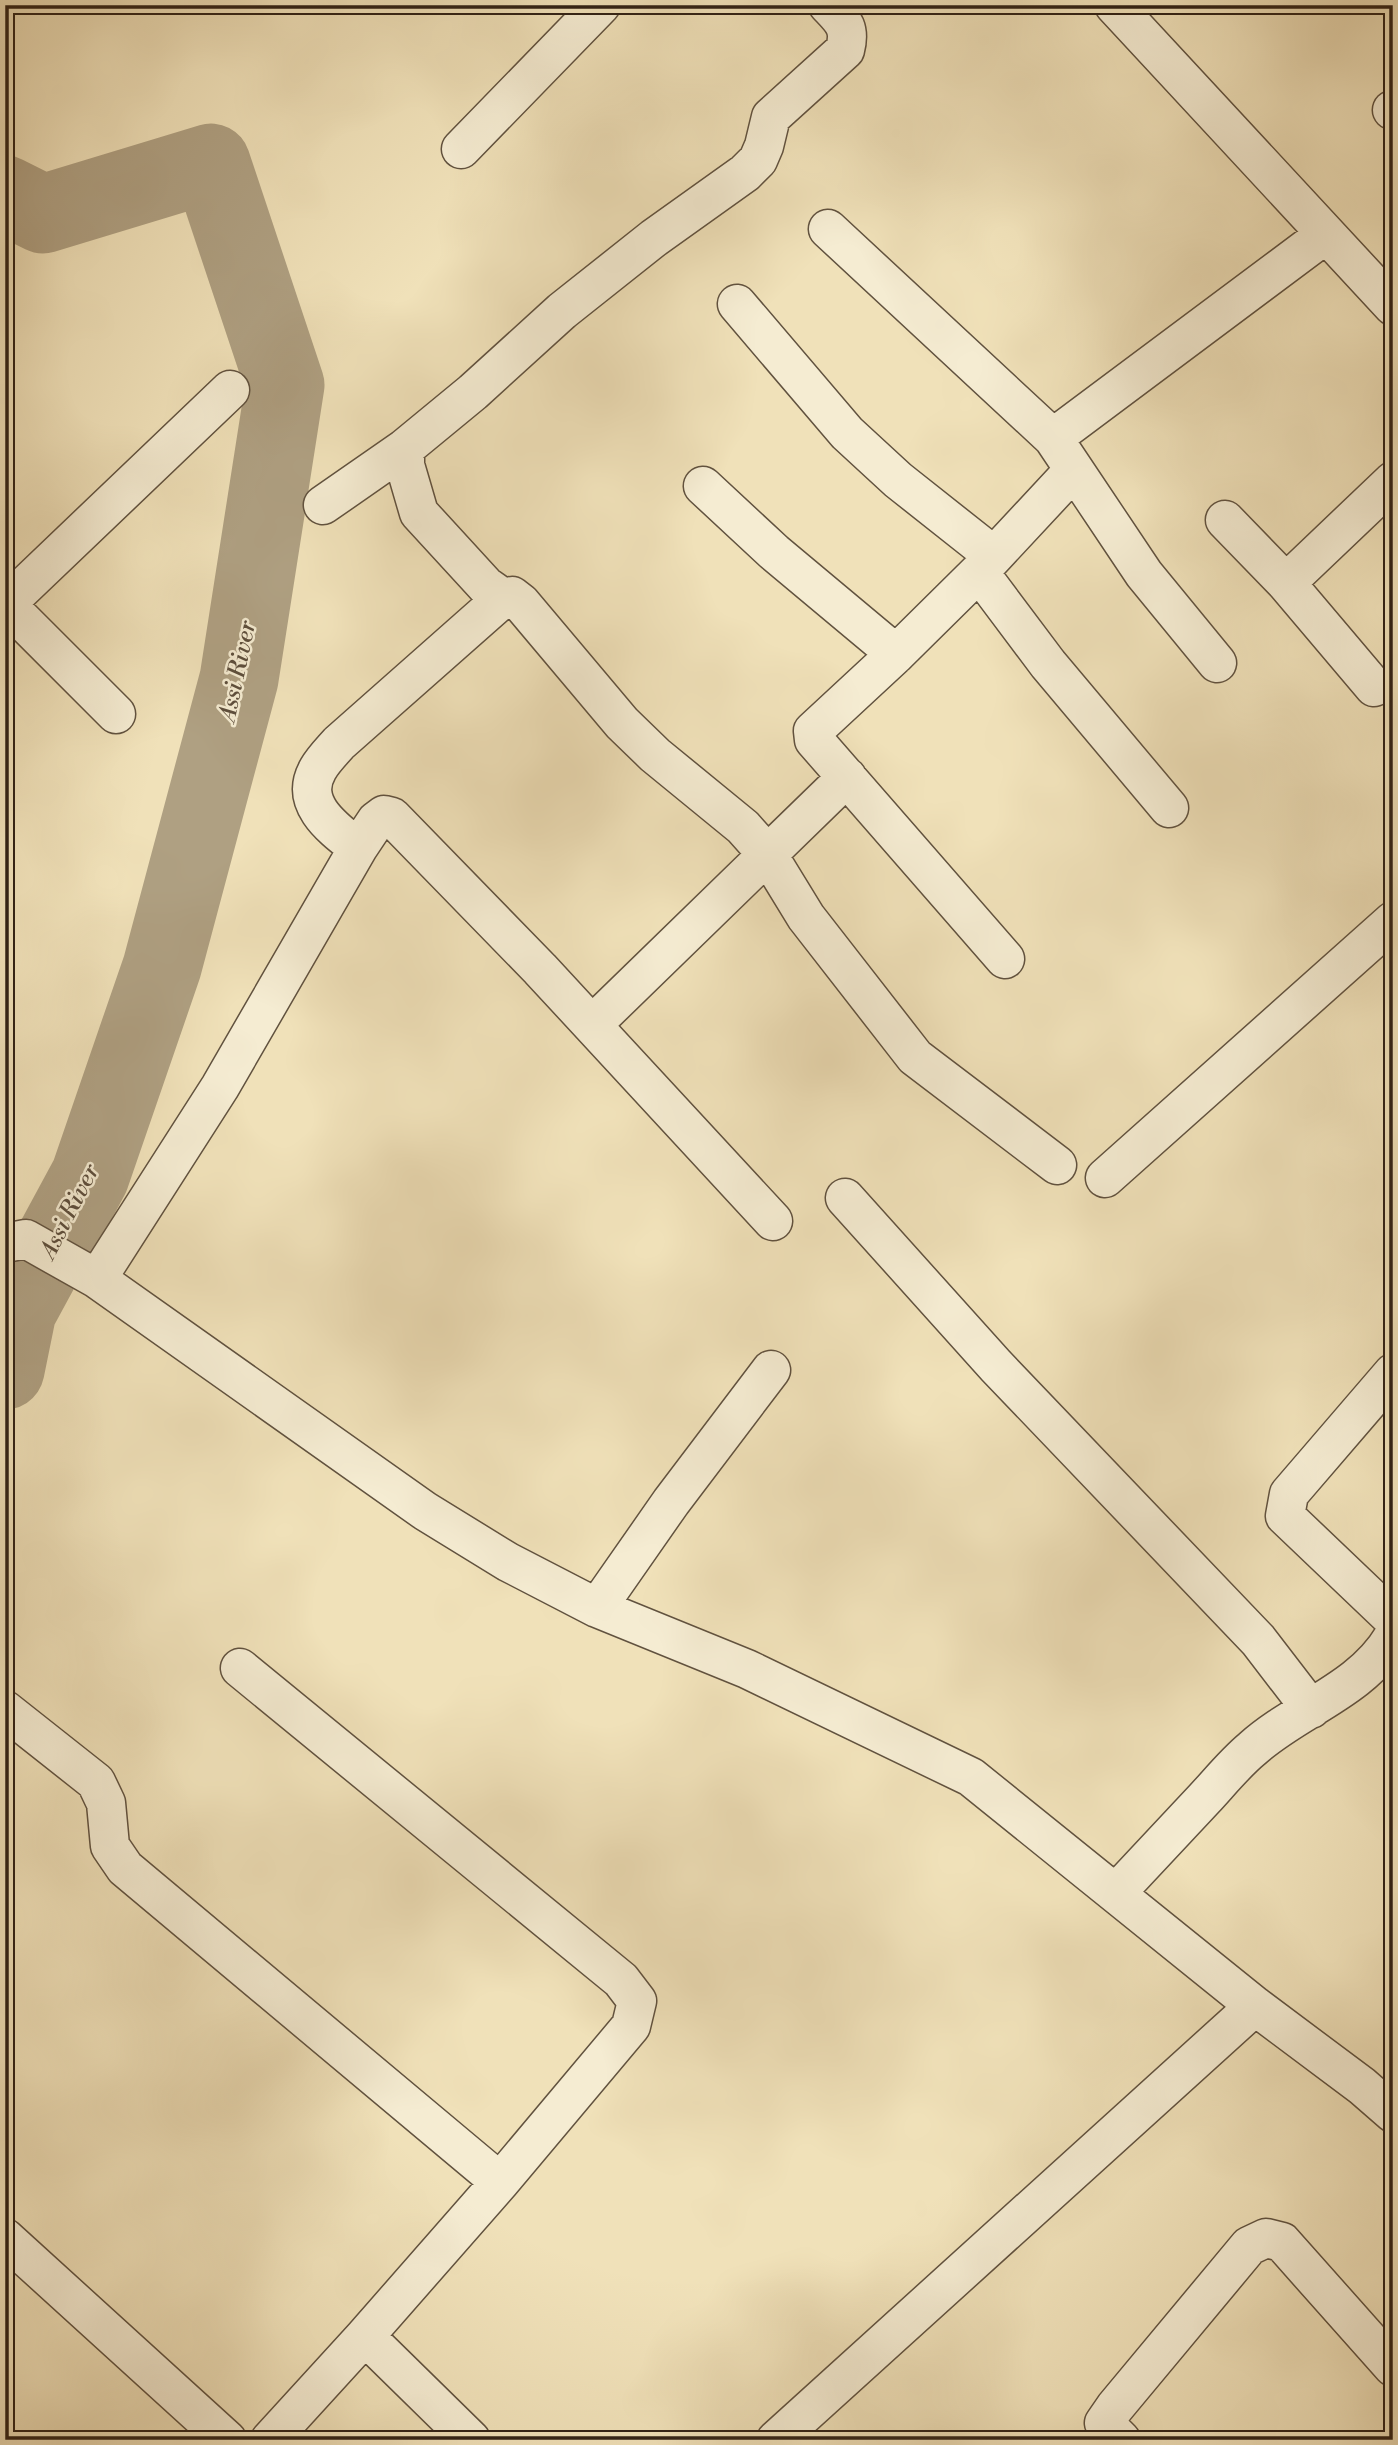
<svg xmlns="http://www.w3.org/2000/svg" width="1398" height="2445" font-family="'Libre Bodoni',serif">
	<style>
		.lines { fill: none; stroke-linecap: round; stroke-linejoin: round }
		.river { stroke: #afa082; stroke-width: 79 }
		.minor-casing { stroke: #61523f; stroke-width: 41 }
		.minor { stroke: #f5ecd2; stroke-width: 38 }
		.labels { text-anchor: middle; stroke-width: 5; stroke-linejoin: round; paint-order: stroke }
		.water-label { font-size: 24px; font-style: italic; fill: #5d4e3c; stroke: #f5ecd2 }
	</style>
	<rect width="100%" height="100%" fill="#f0e1b9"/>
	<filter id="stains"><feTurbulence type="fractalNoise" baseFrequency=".00286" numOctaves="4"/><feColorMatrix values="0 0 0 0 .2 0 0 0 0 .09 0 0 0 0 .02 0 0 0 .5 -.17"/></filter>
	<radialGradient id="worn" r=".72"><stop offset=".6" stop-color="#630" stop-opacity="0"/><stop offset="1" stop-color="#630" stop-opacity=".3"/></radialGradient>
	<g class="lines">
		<path class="river" d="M5 195 43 214 211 163 285 385 239 679 162 967 90 1176 17 1311 5 1370"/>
		<g class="minor-casing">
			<path id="minor" d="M1114 5 1393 306
				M1392 110H1393
				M461 149 601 5
				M828 229 1053 438
				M737 304 847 433 898 480 994 556
				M405 448V465L419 513 486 586 503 598
				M703 486 774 552 896 654
				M323 505 405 448 473 392 562 311 654 238 745 173 758 160 764 146 771 117 845 50C851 27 843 21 828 5
				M1225 520 1286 583 1374 687
				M979 572 1048 664 1169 808
				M1286 583 1393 481
				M5 603 116 714
				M6 604 230 390
				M1217 663 1144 574 1053 438 1326 234
				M358 848C334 829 298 804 318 769 323 760 332 751 339 743L503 598 512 596 521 603 622 723 655 755 743 827 768 855 806 917 915 1057 1057 1165
				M1005 959 814 740 813 731 896 654 979 572 1074 470
				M592 1025 847 777
				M1105 1178 1393 921
				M845 1198 996 1366 1258 1640 1311 1709
				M5 1243 26 1239 97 1279 425 1511 508 1562 597 1608 747 1669 971 1777 1255 2006 1362 2086 1393 2113
				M97 1279 220 1087 358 848 376 821 384 815 392 817 540 969 773 1221
				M1393 1373 1289 1494 1285 1516 1393 1619
				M597 1608 671 1502 771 1370
				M240 1668 621 1980 637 2001 631 2026 500 2182 365 2336
				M5 1710 96 1782 106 1803 110 1846 125 1868 500 2182
				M1116 1893C1145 1862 1174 1831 1204 1799 1219 1783 1234 1764 1252 1749 1296 1709 1361 1691 1393 1637
				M5 2238 227 2440
				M270 2440 365 2336 471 2440
				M776 2440 1255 2006
				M1121 2440 1104 2423 1115 2407 1249 2246 1266 2238 1282 2242 1393 2367"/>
		</g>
		<use href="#minor" class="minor"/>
	</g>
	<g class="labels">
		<g class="water-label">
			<text transform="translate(237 671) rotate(-78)" y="8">Assi River</text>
			<text transform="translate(69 1211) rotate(-63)" y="8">Assi River</text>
		</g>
	</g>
	<rect width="1398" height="2445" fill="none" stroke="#f0e1b9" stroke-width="28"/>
	<rect x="7" y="7" width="1384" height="2431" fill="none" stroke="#312216" stroke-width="3.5"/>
	<rect x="14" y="14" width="1370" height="2417" fill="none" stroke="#312216" stroke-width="2"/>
	<rect width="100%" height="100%" filter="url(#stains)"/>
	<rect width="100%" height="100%" fill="url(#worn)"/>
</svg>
